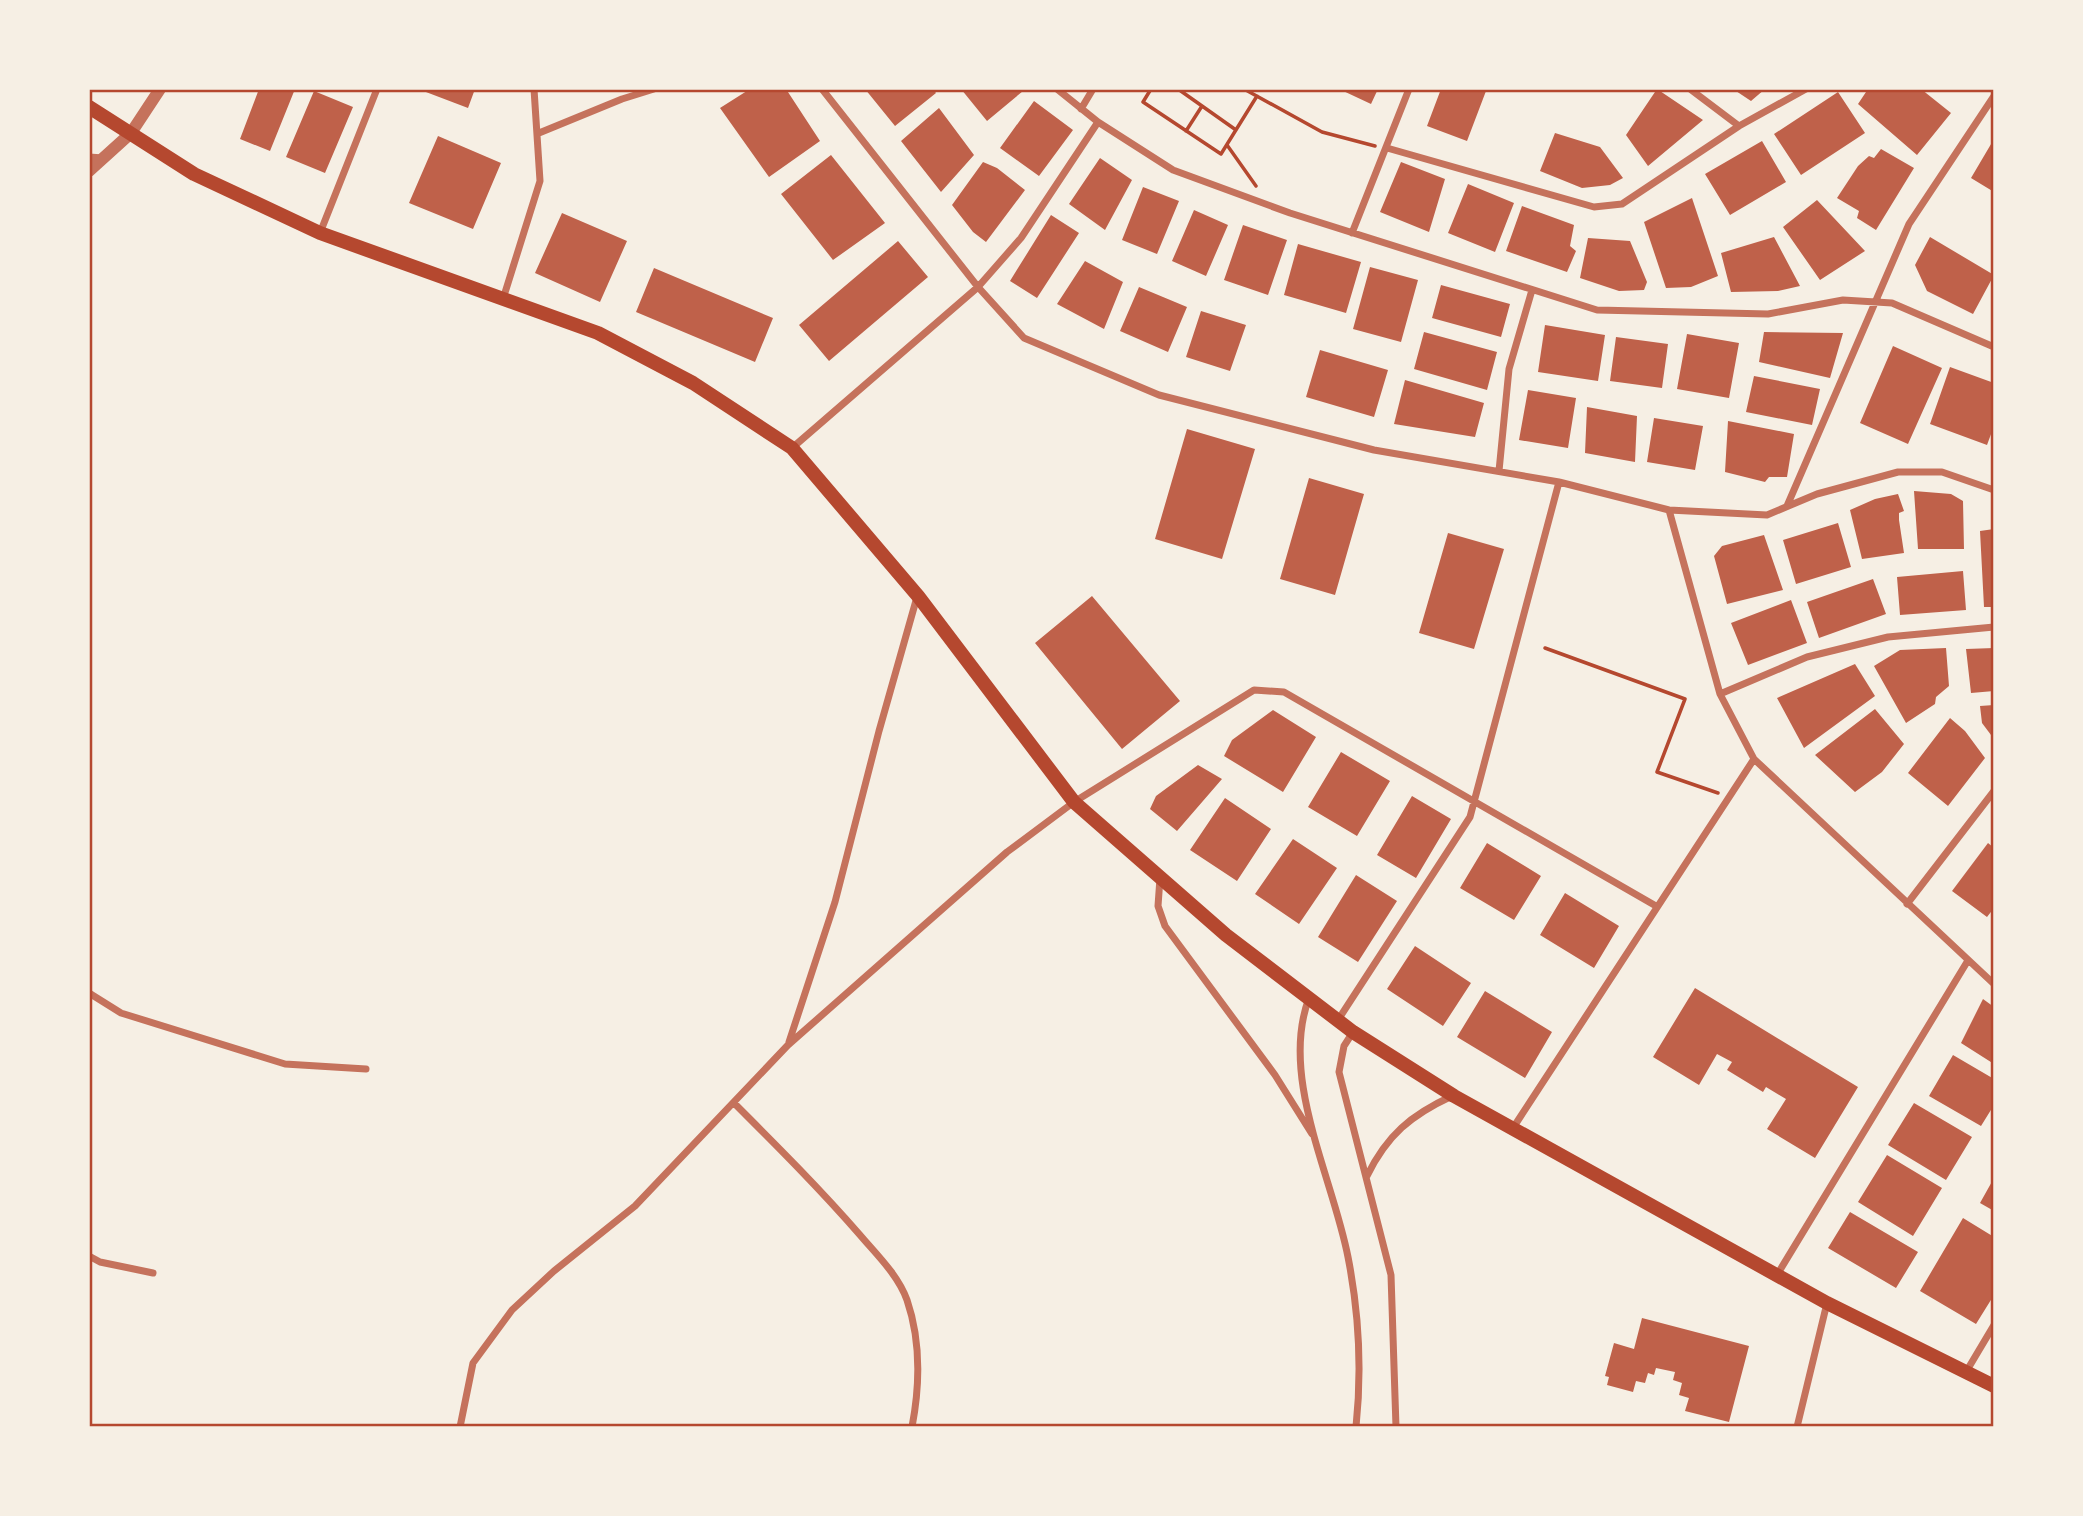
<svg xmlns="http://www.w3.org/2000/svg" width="2083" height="1516" font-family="Montserrat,sans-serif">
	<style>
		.building { fill: #bf614a }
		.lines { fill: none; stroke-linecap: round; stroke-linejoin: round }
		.path { stroke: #b5482f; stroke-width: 3.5 }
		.minor { stroke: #c5725c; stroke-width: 7 }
		.tertiary { stroke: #c5725c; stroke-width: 12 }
		.secondary { stroke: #b5482f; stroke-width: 14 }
		.neatline { fill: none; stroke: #b5482f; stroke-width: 2.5 }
	</style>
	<rect width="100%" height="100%" fill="#f6efe4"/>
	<path class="building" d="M259 89H295L270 151 240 139Z
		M418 89H475L468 108Z
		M750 89H786L820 141 769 177 720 108Z
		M865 89H933L936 93 895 126Z
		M961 89H1022L1023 91 987 121Z
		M1339 89H1378L1371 104Z
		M1441 89 1486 91 1467 141 1427 126Z
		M1657 89 1703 120 1648 166 1626 135Z
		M1733 89H1765L1751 101Z
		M1868 89H1921L1951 113 1917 155 1858 104Z
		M314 91 353 107 325 173 286 157Z
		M1838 92 1865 133 1801 175 1774 134Z
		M1034 101 1073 130 1039 176 1000 148Z
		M939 108 974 155 941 192 901 141Z
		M1555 133 1600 147 1623 178 1610 185 1582 188 1540 171Z
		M438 136 501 163 473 229 409 203Z
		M1994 139V192L1971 178Z
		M1762 141 1786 182 1730 215 1705 174Z
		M1881 149 1914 168 1876 230 1857 218 1859 211 1837 198 1858 166 1869 156 1874 158Z
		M831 155 885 223 833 260 781 194Z
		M1100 158 1132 180 1105 230 1069 204Z
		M983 162 997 168 1025 190 986 242 973 232 952 205Z
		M1401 162 1445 179 1429 232 1380 212Z
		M1468 184 1514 203 1495 252 1448 233Z
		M1143 187 1179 201 1157 254 1122 240Z
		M1692 198 1718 276 1691 287 1666 288 1644 222Z
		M1817 200 1865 251 1820 280 1783 227Z
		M1522 206 1574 225 1570 246 1576 251 1567 272 1506 251Z
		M1194 210 1228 225 1206 276 1172 261Z
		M562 213 627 241 600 302 535 273Z
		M1051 215 1079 233 1037 298 1010 281Z
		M1243 225 1287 240 1268 295 1224 280Z
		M1774 237 1800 286 1778 291 1731 292 1721 253Z
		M1930 237 1994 275 1973 314 1927 291 1915 265Z
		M1588 238 1630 241 1647 282 1644 290 1619 291 1580 278Z
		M898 241 928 277 829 361 799 325Z
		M1298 244 1361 262 1346 313 1284 295Z
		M1085 261 1123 282 1104 329 1057 304Z
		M1370 267 1418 280 1401 342 1353 329Z
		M654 268 773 318 755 362 636 312Z
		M1441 285 1510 304 1501 337 1432 318Z
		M1139 287 1187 307 1168 352 1120 331Z
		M1201 311 1246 325 1230 371 1186 357Z
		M1545 325 1605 335 1598 381 1538 372Z
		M1424 332 1497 352 1487 390 1414 369Z
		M1764 332 1843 333 1830 378 1759 362Z
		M1687 334 1739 343 1729 398 1677 389Z
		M1616 337 1668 344 1662 388 1610 381Z
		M1893 346 1942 368 1908 444 1860 423Z
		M1320 350 1388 370 1374 417 1306 397Z
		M1950 367 1994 383V426L1987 445 1930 424Z
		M1754 376 1820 389 1812 425 1746 412Z
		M1405 380 1484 403 1475 437 1394 424Z
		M1528 390 1576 398 1568 448 1519 440Z
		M1587 407 1637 416 1635 462 1585 453Z
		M1654 418 1703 426 1695 470 1647 462Z
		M1728 421 1794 434 1787 477H1769L1765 482 1725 472Z
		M1187 429 1255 449 1222 559 1155 539Z
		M1309 478 1364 494 1335 595 1280 579Z
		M1914 491 1951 494 1963 501 1964 549H1918Z
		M1898 494 1904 511 1899 513V520L1904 553 1862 559 1850 510 1875 499Z
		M1838 523 1851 567 1796 584 1783 540Z
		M1994 529V607H1984L1980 531Z
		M1448 533 1504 549 1474 649 1419 633Z
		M1764 535 1783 590 1727 604 1714 556 1722 546Z
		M1963 571 1966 610 1900 615 1897 577Z
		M1873 579 1886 614 1819 638 1807 602Z
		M1092 596 1180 701 1122 749 1035 643Z
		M1791 600 1807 643 1748 665 1731 623Z
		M1946 648 1949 686 1936 697 1935 704 1906 723 1874 666 1900 650Z
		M1994 648V691L1971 693 1966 649Z
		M1855 664 1875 696 1804 748 1777 698Z
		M1994 705V739L1982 723 1980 706Z
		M1875 709 1904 744 1882 772 1855 792 1815 755Z
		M1273 710 1316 737 1283 792 1224 756 1232 740Z
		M1950 718 1965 731 1985 758 1948 806 1908 773Z
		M1341 752 1390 781 1357 836 1308 807Z
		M1198 765 1222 779 1177 831 1150 809 1156 796Z
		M1412 796 1451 819 1416 878 1377 855Z
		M1225 798 1271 829 1237 881 1190 850Z
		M1293 839 1337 868 1299 924 1255 894Z
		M1487 843 1541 876 1514 920 1460 888Z
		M1988 843 1994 848V908L1987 917 1952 891Z
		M1356 875 1397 901 1358 962 1318 937Z
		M1565 893 1619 926 1594 968 1540 935Z
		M1415 946 1471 983 1443 1026 1387 989Z
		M1695 988 1858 1087 1815 1158 1767 1129 1786 1099 1766 1087 1763 1092 1727 1070 1732 1062 1717 1054 1699 1085 1653 1057Z
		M1485 991 1552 1032 1525 1078 1457 1037Z
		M1983 999 1994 1007V1064L1961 1043Z
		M1953 1055 1994 1079V1105L1981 1126 1929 1096Z
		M1914 1103 1972 1137 1946 1180 1888 1145Z
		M1887 1155 1942 1188 1913 1236 1858 1202Z
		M1994 1178V1211L1980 1203Z
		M1850 1212 1918 1252 1896 1288 1828 1248Z
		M1963 1218 1994 1237V1295L1976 1324 1920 1291Z
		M1642 1318 1749 1346 1729 1422 1685 1411 1689 1398 1679 1395 1682 1383 1673 1380 1675 1372 1656 1368 1654 1375 1648 1373 1645 1383 1636 1381 1633 1392 1607 1385 1609 1377 1605 1376 1614 1343 1634 1349Z"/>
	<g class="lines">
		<path class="path" d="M1151 89 1143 102 1221 154 1257 96
			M1178 89 1236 130
			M1244 89 1322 132 1375 146
			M1186 131 1202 106
			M1227 145 1256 186
			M1545 648 1685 699 1657 772 1718 793"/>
		<path class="minor" d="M822 89 978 287 1024 338 1159 395 1374 450 1559 482 1669 510 1767 515 1817 494 1898 472H1942L1994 490
			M1057 89 1098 122 1173 170 1290 213 1597 310 1768 314 1843 300 1892 303 1994 347
			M1690 89 1739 126
			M1081 109 1093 89
			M539 133 622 99 654 89
			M1387 148 1594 207 1622 204 1739 126 1806 89
			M89 157 103 158
			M320 233 377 89
			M1352 233 1409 89
			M503 299 540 181 534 89
			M792 448 978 287 1021 238 1098 122
			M1499 471 1509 369 1532 290
			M1787 506 1909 224 1994 96
			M1720 694 1807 657 1888 637 1994 627
			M1754 759 1994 984
			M1160 878 1158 906 1165 926 1275 1075 1312 1134
			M1907 904 1994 791
			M89 993 121 1013 285 1064 366 1069
			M1309 998C1279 1077 1333 1178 1348 1257 1359 1313 1362 1370 1356 1427
			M1338 1020 1470 817 1559 482
			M1353 1032 1344 1046 1339 1072 1391 1275 1396 1427
			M789 1042 835 902 879 731 917 597
			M734 1103C777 1146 820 1189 860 1235 877 1255 898 1275 907 1300 921 1341 920 1385 912 1427
			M1513 1128 1754 759 1720 694 1669 510
			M1367 1176C1387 1135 1411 1115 1452 1096
			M89 1256 100 1262 153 1273
			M1777 1275 1967 962
			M1966 1372 1994 1325
			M460 1427 473 1363 512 1310 554 1271 635 1206 788 1045 1007 852 1074 802 1254 690 1284 692 1656 906
			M1797 1427 1827 1303"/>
		<path class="tertiary" d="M89 171 131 133 160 89"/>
		<path class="secondary" d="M89 107 194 174 320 233 598 333 693 383 792 448 918 596 1074 802 1226 935 1353 1032 1454 1096 1827 1303 1994 1386"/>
	</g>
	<rect width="2083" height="1516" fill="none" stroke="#f6efe4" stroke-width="182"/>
	<rect x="91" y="91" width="1901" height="1334" class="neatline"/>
</svg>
